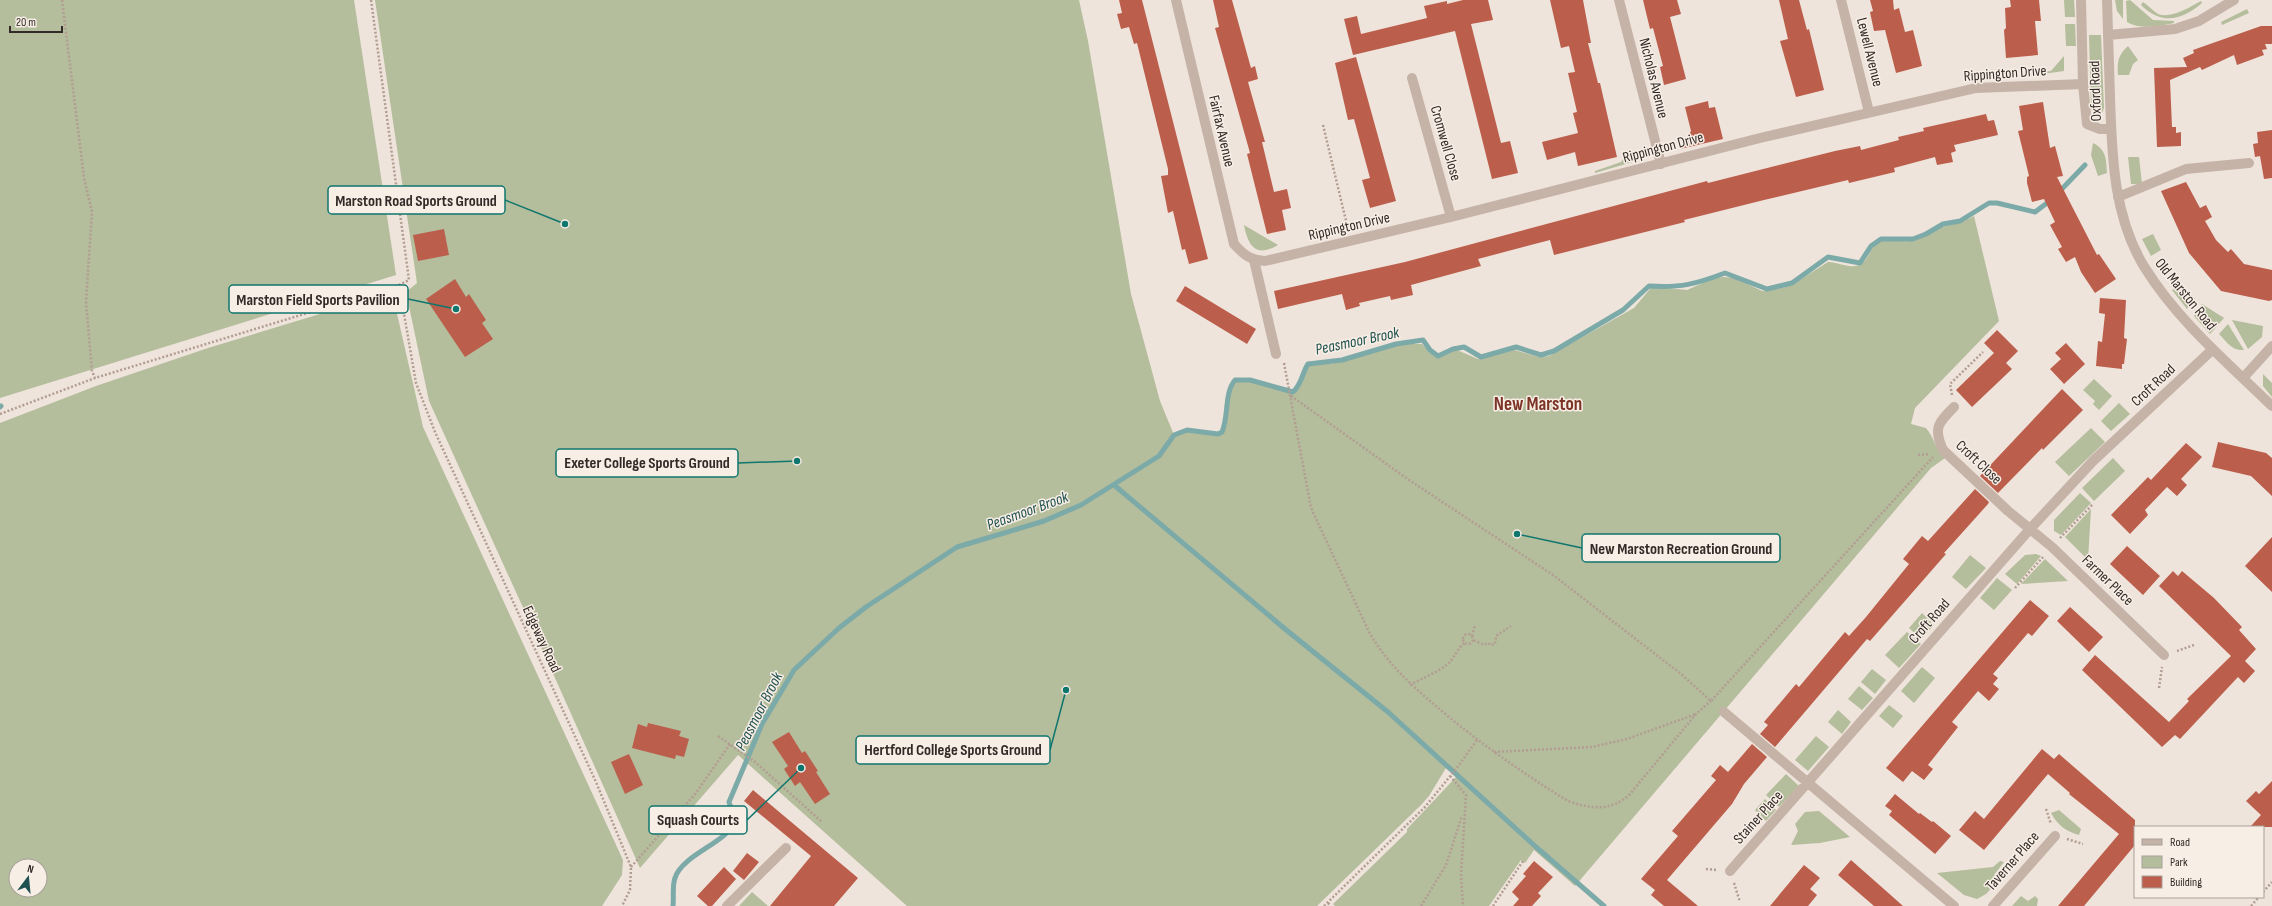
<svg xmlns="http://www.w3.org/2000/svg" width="2272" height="906" font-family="'Sofia Sans Condensed',sans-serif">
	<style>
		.green { fill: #b4bd9c; fill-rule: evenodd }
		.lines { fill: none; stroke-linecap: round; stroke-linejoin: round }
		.stream { stroke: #7caaa8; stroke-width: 5 }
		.building { fill: #bc5e4c }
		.path { stroke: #b29d92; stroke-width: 2.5; stroke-dasharray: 2 2; stroke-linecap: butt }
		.minor { stroke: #c6b3a8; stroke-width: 10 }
		.labels { text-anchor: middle; stroke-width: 3; stroke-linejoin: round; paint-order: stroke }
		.street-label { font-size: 15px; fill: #332a27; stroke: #f7eee6 }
		.water-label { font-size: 16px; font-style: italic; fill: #205150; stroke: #f7eee6 }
		.district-label { font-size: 19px; font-weight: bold; fill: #7c3427; stroke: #f7eee6 }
		.leader { fill: none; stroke: #0f766e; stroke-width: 1.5 }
		.callout-dot { fill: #0f766e; stroke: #f7eee6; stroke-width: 1.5 }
		.callout { fill: #f7eee6; stroke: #0f766e; stroke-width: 1.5 }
		.callout-label { font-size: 16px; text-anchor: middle; font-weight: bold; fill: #332a27 }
	</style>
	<rect width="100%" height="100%" fill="#efe4db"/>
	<path class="green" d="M0 0H354L396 275 0 398Z
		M375 0H1079L1088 41 1131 294 1160 401 1174 435 1187 430 1218 434 1222 432C1229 416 1224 393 1235 380H1250L1293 392C1302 384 1302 373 1308 364H1331L1396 344H1422C1438 362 1437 357 1457 350L1478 359 1511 349 1539 357 1549 356 1634 308 1650 289 1657 287 1687 290 1714 278 1724 277 1735 278 1762 291 1782 288 1792 285 1828 262C1835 262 1842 265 1849 266 1870 269 1867 246 1881 241 1889 239 1900 242 1908 241 1924 239 1929 230 1942 227 1955 223 1961 223 1974 216L1999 321 1915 408 1911 424 1926 428C1935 439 1935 449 1945 458L1931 468 1575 886 1534 850 1525 863 1521 860 1489 906H1335L1333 904 1407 832V829L1456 777 1446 768 1429 796 1421 805 1317 906H907L738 755 640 868 551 669 429 401 406 292 417 283Z
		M2064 0H2074L2075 17H2065Z
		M2115 0H2123V19L2117 11Z
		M2130 0 2153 20 2174 21V23C2160 26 2140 30 2127 22L2126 1Z
		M2201 1 2202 3C2181 21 2161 25 2141 5L2143 2C2148 5 2153 11 2158 14 2171 19 2190 7 2201 1Z
		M2247 9 2249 13 2222 25 2221 22Z
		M2065 24H2075L2076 46H2066Z
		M2089 35H2101L2104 108 2100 118 2094 116 2091 108Z
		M2128 46 2138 60 2133 64 2129 75H2118C2117 62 2118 55 2128 46Z
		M2064 56V71L2029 76V73L2051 71Z
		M2093 143C2107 150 2106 160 2107 173L2098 176 2091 155Z
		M1628 152 1636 161 1595 173V171L1621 162Z
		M2128 157H2139L2142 184H2131Z
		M1244 225 1278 245C1256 258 1248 246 1244 225Z
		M2153 234 2161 250 2151 256 2142 239Z
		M2181 284 2195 299 2187 309 2172 290Z
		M392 292 423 427 623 860 622 875 602 906H0V423L96 386 208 348ZM16 866H40V890H16Z
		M2202 304 2224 318 2210 334 2194 316Z
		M2232 320 2263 326 2262 337 2248 349Z
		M2228 324 2244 350C2232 351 2227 342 2219 334Z
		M2263 374 2272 383V397L2263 386Z
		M2094 379 2112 396 2099 410 2093 404 2095 401 2083 390Z
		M2119 403 2130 414 2111 431 2101 421Z
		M2091 428 2105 442 2069 476 2055 462Z
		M2113 458 2125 471 2094 501 2082 488Z
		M2080 493 2091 503 2061 535 2054 531V520Z
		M2091 509 2088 560 2065 537Z
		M2036 554 2041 556 2017 584 2005 574 2025 555Z
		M1970 555 1986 568 1966 589 1952 577Z
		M2045 559 2068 581 2021 584Z
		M1997 578 2012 590 1994 610 1980 598Z
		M1922 613 1934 625 1921 639 1909 628Z
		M1907 632 1921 644 1899 668 1885 655Z
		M1922 667 1935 678 1914 703 1901 691Z
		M1872 669 1886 680 1875 694 1861 682Z
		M1859 686 1873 698 1862 710 1848 699Z
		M1889 705 1903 716 1893 728 1879 716Z
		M1838 710 1851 722 1842 734 1828 722Z
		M1816 736 1829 747 1808 771 1795 760Z
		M1786 774 1799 786 1779 807 1766 795Z
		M1765 799 1776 810 1766 821 1755 810Z
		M2059 810 2081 829 2079 835C2066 831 2058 826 2051 813Z
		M1819 811 1850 837 1820 843 1791 845 1798 831 1795 824 1805 812Z
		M2000 861 2004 862 1994 875 1999 880 1986 894 1977 899 1964 895 1937 873 1993 867Z
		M752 892 768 906H739Z
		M2021 896 2028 901 2035 896 2038 899 2037 906H2012Z"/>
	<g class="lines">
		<path class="stream" d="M2058 193 2085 165
			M0 407 1 406
			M1114 485 1285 629 1388 712 1536 847 1604 906
			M673 906C674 897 672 886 675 878 682 854 732 841 734 820 734 815 731 808 729 802L762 724 794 670 839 628 866 607 957 547 1044 521 1081 505 1159 456 1174 435 1187 430 1218 434 1222 432C1229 416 1224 393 1235 380H1250L1293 392C1302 384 1302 373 1308 364L1342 360 1396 344 1423 340 1430 350 1438 356 1453 349 1464 347 1481 357 1516 347 1541 355 1554 351 1623 310 1649 286C1681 288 1696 284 1725 273L1767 289 1792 283 1828 257 1860 263 1871 246 1881 239H1913L1926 234 1943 224 1960 221 1989 203H1997L2035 212 2051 200"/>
	</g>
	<path class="building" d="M1119 0H1142L1208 259 1189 264 1185 249 1182 250 1173 211 1168 213 1161 176 1168 175V169L1137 43 1134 44 1129 27 1121 29 1117 14 1122 13Z
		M1213 0H1232L1251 68 1255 66 1258 79 1248 82 1265 142H1262L1274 192 1287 189 1291 208 1282 210 1286 230 1267 234 1247 154 1250 153 1215 28 1219 27Z
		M1463 0H1488L1493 20 1471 24 1501 143 1510 141 1518 173 1492 179 1455 31 1353 55 1344 19 1357 16 1361 34 1427 18 1424 6 1447 1V4Z
		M1550 0H1583L1591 43H1588L1598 83H1600L1617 157 1578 166 1575 152 1547 160 1542 142 1578 133 1573 113 1577 112 1568 73 1575 72 1569 46 1561 48Z
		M1643 0H1677L1681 14 1670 17 1686 79 1664 85 1660 67 1663 66 1653 28 1650 29Z
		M1779 0H1799L1807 30 1809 29 1824 90 1796 97 1780 41 1788 39Z
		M1870 0H1893L1894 10 1899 8 1905 32 1913 30 1922 66 1896 73 1885 30 1874 31 1870 12 1873 11Z
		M2010 0H2039L2041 21H2035L2038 55 2006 58 2004 30 2006 28 2005 8 2011 7Z
		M2261 26H2272V44H2265L2267 49 2262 50 2264 55 2237 65 2234 55 2202 70 2200 67 2170 80 2172 127H2176V133L2181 132V146L2157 147 2154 68 2187 67 2183 58 2194 53 2193 50Z
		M1356 57 1396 201 1370 208 1362 180 1370 178 1354 119 1348 120 1335 63Z
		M1708 101 1709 108 1715 107 1723 139 1680 149 1691 131 1685 107Z
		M2043 102 2050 148 2055 146 2063 176 2057 177 2097 255 2099 254 2116 279 2095 293 2081 272 2075 257 2066 262 2058 249 2062 247 2050 225 2055 222 2044 199 2032 202 2027 183V177L2029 176 2018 131 2023 130 2019 106Z
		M1986 114 1988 121 1994 120 1998 135 1954 145 1956 151 1951 153 1953 162 1937 165 1935 157 1894 168 1895 172 1849 183 1848 180 1764 200 1684 220 1685 222 1554 255 1550 240 1478 259 1481 266 1411 285 1413 295 1391 300 1390 296 1359 303 1360 306 1346 310 1342 294 1278 309 1274 291 1405 262 1707 181 1708 183 1835 151 1860 146 1861 150 1899 140 1898 137 1924 131 1923 128Z
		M2272 130V178L2264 179 2260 156 2255 157 2253 144 2258 143 2257 132Z
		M2186 182 2200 208 2206 205 2212 217 2205 221 2216 240 2228 252 2231 249 2244 264 2272 270V300L2269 301 2221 291 2189 253 2161 191Z
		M444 229 449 255 418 261 413 235Z
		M455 279 466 297 469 294 486 320 482 323 493 339 465 357 426 299Z
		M1185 286 1256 329 1247 344 1176 301Z
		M2100 298 2126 300 2124 338 2127 339 2124 364H2122V369L2096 366 2098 341 2102 342 2105 314 2099 313Z
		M1997 330 2018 351 2006 363 2012 369 1972 407 1956 390 1994 353 1984 343Z
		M2066 343 2085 364 2064 384 2050 369 2061 359 2055 353Z
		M2062 389 2083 410 2043 450 2042 448 1998 493 1980 476Z
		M2218 442 2266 453 2272 458V496L2251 476 2212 467Z
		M2186 443 2202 457 2181 479 2187 485 2177 496 2167 487 2145 510 2148 515 2130 534 2111 515 2148 477 2151 480Z
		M1975 489 1989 502 1988 504 1944 553 1946 554 1870 641 1867 639 1775 747 1760 734 1768 725 1764 722 1796 684 1799 687 1845 632 1849 636 1866 617 1909 564 1903 559 1922 536 1928 541Z
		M2272 537V592L2245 566Z
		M2127 546 2160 576 2143 595 2110 564Z
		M2173 571 2178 576 2182 571 2214 598 2242 627 2239 630 2256 649 2245 661 2255 671 2244 683 2238 677 2180 739 2175 735 2162 747 2082 670 2095 655 2169 722 2189 701 2187 699 2231 656 2159 586Z
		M2030 600 2049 616 2032 636 2028 633 1993 674 1998 678 1993 684 1999 689 1989 701 1978 691 1952 722 1958 727 1928 765 1933 769 1924 780 1912 771 1903 782 1886 768Z
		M2070 607 2103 637 2089 652 2057 621Z
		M648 723 681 731 679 736 689 739 684 757 676 755 675 759 632 748 638 724 647 727Z
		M789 732 802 753 805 751 818 771 816 772 830 794 815 804 800 782 795 786 784 769 788 766 772 742Z
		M1752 744 1767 757 1744 784 1732 804 1667 880 1698 906H1664L1651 895 1655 890 1641 879 1678 836 1672 831 1716 780 1711 776 1720 765 1728 772Z
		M2042 749 2054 759 2059 754 2135 820V845L2084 906H2058L2119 834 2069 794 2070 793 2048 774 1984 850 1959 830 1975 811 1984 819Z
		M629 754 643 785 625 794 611 762Z
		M2272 781V827H2250L2261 815 2246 801 2256 791 2259 794Z
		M753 790 858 878 834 906H770L811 856 744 801Z
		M1895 794 1919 814 1920 813 1932 822 1933 821 1951 836 1935 854 1889 815 1892 811 1885 806Z
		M747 853 759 862 744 880 733 871Z
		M1851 860 1885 890 1903 906H1874L1838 875Z
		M1534 861 1553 877 1538 893 1541 896 1532 906H1513L1519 899 1512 892 1526 876 1523 874Z
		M1804 865 1820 878 1810 889 1817 895 1808 906H1770Z
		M724 867 736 879 712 906H708L697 896Z"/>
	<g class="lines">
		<path class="path" d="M62 0 84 178 92 212 86 302 92 371 95 378
			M371 0 409 280 399 285 416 383 435 432 596 782 631 867 630 890 622 906
			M1323 125 1348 229
			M1284 363 1311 508 1370 634C1392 670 1418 691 1449 717 1487 748 1527 776 1568 801 1591 809 1611 812 1630 794L1696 714 1711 701
			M1952 395 1950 384 1983 352
			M1291 396 1409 480 1553 575 1681 674 1711 701 1933 457
			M0 414 95 378 399 285
			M1918 455 1930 454
			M2060 538 2093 504
			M2015 588 2043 557
			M1463 639a5 5 0 1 1 10 0a5 5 0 1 1-10 0Z
			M1472 636 1475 625
			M1474 640 1484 645 1488 643 1491 645 1495 644 1496 636 1511 626
			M2177 651 2194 645
			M1410 685C1422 678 1439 672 1449 663 1455 657 1458 647 1465 643
			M2159 688 2162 667
			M718 736 755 762 822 822
			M1494 752 1592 747 1627 739 1696 714
			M1450 776 1466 795 1461 874 1463 906
			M2046 809 2051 824
			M2067 839 2083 844
			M631 867 696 793 730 744
			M1706 869 1717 870
			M1734 883 1740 902
			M2263 892 2272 882
			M1328 903 1331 906
			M1324 906 1425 807 1456 769 1477 740
			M1421 906 1446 865 1462 816
			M1493 906 1523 861
			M2251 906 2259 897"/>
		<path class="minor" d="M1176 0 1234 244C1244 255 1250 260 1265 261L1451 217 1760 138 1976 88 2083 84
			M1619 0 1661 164
			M1841 0 1869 112
			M2081 0 2083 84 2087 124 2100 129H2111
			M2107 0C2108 32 2109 65 2110 97 2112 155 2113 217 2145 268 2178 321 2228 363 2272 406
			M2108 35 2175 29 2199 21 2234 0
			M1412 78 1451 217
			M2118 197 2186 169 2249 163
			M1254 260 1276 354
			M2243 378 2272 346
			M1954 407C1938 423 1933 428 1943 450L2008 511 2052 547 2164 655
			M1724 712 1954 906
			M1730 871 2030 529 2093 461 2212 350
			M727 906 786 848
			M1993 906 2055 836"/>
	</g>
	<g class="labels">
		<g class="street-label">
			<text transform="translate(1870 52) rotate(76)" y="5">Lewell Avenue</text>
			<text transform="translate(2005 73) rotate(-4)" y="5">Rippington Drive</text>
			<text transform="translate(1654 78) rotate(76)" y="5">Nicholas Avenue</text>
			<text transform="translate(2095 91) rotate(-92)" y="5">Oxford Road</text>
			<text transform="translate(1222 131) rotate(77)" y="5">Fairfax Avenue</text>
			<text transform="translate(1446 143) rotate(74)" y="5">Cromwell Close</text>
			<text transform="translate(1663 147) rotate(-15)" y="5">Rippington Drive</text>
			<text transform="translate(1349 226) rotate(-13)" y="5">Rippington Drive</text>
			<text transform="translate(2186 294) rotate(51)" y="5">Old Marston Road</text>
			<text transform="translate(2153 385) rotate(-43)" y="5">Croft Road</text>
			<text transform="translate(1979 462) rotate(43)" y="5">Croft Close</text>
			<text transform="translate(2108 580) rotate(44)" y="5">Farmer Place</text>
			<text transform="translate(1929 621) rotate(-49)" y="5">Croft Road</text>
			<text transform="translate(542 639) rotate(65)" y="5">Edgeway Road</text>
			<text transform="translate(1758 817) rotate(-48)" y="5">Stainer Place</text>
			<text transform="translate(2012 861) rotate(-49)" y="5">Taverner Place</text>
		</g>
		<g class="water-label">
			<text transform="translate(1357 340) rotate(-12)" y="6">Peasmoor Brook</text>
			<text transform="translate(1027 510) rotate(-20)" y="6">Peasmoor Brook</text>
			<text transform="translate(758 711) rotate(-63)" y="6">Peasmoor Brook</text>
		</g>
		<g class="district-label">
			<text x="1538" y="410">New Marston</text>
		</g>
	</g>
	<path class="leader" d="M565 224L505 200M456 309L408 299M797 461L738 463M1517 534L1582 548M1066 690L1050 750M801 768L747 820"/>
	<g class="callout-dot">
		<circle cx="565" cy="224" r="4"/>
		<circle cx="456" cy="309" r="4"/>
		<circle cx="797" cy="461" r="4"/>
		<circle cx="1517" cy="534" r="4"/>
		<circle cx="1066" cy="690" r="4"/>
		<circle cx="801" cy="768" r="4"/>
	</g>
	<g class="callout">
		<rect x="328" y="186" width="177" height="28" rx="4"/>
		<rect x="229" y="285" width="179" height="28" rx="4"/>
		<rect x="556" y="449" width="182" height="28" rx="4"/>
		<rect x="1582" y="534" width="198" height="28" rx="4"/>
		<rect x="856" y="736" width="194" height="28" rx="4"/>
		<rect x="649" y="806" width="98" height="28" rx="4"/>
	</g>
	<g class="callout-label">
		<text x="416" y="206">Marston Road Sports Ground</text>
		<text x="318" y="305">Marston Field Sports Pavilion</text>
		<text x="647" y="468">Exeter College Sports Ground</text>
		<text x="1681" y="554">New Marston Recreation Ground</text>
		<text x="953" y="755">Hertford College Sports Ground</text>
		<text x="698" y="825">Squash Courts</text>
	</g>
	<rect x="2134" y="826" width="130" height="72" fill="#f7eee6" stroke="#a9a09a"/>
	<rect x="2142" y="839" width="20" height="6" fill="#c6b3a8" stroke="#a9a09a"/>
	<text x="2170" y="846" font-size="12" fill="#332a27">Road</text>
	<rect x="2142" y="856" width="20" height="12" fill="#b4bd9c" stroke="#a9a09a"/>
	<text x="2170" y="866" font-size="12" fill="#332a27">Park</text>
	<rect x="2142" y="876" width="20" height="12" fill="#bc5e4c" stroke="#a9a09a"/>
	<text x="2170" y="886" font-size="12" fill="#332a27">Building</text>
	<g transform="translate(28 878) rotate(16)"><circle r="19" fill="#f7eee6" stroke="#a9a09a"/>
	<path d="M0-3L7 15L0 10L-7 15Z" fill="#205150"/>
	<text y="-6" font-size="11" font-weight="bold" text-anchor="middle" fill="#332a27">N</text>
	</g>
	<path d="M10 26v6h52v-6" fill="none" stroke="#332a27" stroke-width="2"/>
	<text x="16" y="26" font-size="12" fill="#332a27" stroke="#f7eee6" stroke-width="3" paint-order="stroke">20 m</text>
</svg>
